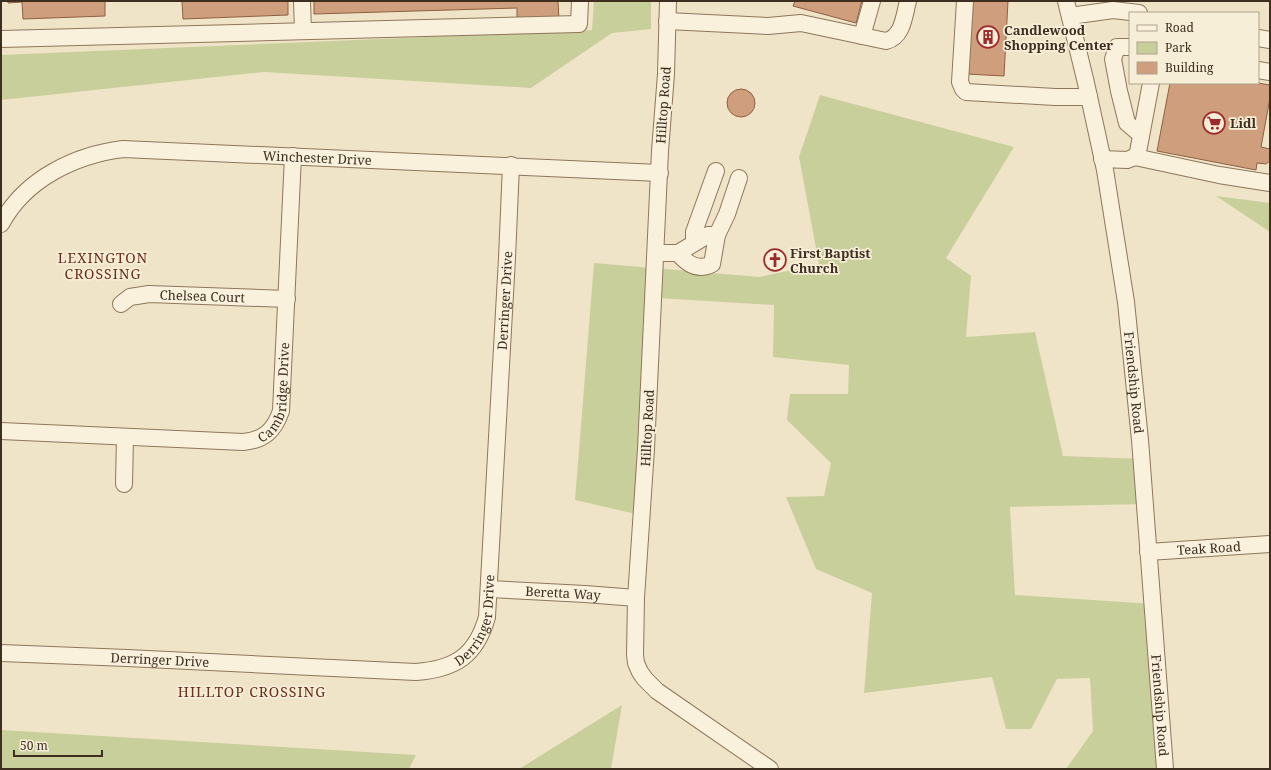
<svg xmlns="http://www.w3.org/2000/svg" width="1271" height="770" font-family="'Noto Serif',serif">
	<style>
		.green { fill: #c9cf9b }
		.building { fill: #cf9f7d; stroke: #8d5f41 }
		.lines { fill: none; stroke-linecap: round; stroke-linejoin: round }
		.minor-casing { stroke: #8d765c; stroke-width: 18 }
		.minor { stroke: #faf1dc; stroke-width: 16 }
		.labels { text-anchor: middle; stroke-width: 3.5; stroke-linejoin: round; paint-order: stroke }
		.poi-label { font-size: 13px; font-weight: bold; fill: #3d2e20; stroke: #f7eed8; text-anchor: start }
		.street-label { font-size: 13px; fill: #3d2e20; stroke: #f7eed8 }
		.neighbourhood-label { font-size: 14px; letter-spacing: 1px; fill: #6b2e1e; stroke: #f7eed8 }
	</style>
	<rect width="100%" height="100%" fill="#f0e4c8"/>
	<path class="green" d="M594 1H651V29L612 33 531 88 264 72 1 100V55L592 30Z
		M820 95 1014 147 946 258 971 276 966 337 1035 332 1063 456 1145 459 1146 504 1010 507 1015 595 1154 604 1167 769H1066L1093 731 1090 678 1057 679 1031 729H1006L992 677 864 693 872 593 816 569 786 497 824 496 831 463 787 420 790 394H848L849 365 773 357 774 305 658 298 649 517 575 500 594 263 760 277 819 264 799 157Z
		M1216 196 1270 203V232Z
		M622 705 611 769H519Z
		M1 730 416 755 409 769H1Z"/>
	<path class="building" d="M8 1H105V16L23 19 22 2 8 3Z
		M182 1H288V15L183 19Z
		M314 1H558L559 20 517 21V8L314 14Z
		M795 1H862L856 23 793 6Z
		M971 1H1008L1004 76 967 74Z
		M1170 83H1258L1270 85V98L1261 147 1270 149V161L1266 164 1257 163 1256 170 1157 151Z
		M727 103a14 14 0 1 1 28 0a14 14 0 1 1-28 0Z"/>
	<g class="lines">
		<g class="minor-casing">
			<g id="minor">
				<path d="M302 1 303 31"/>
				<path d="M668 1 666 74 660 151 646 449 636 598 635 655 636 663 640 672 645 679 657 691 770 769"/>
				<path d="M965 1 960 82 963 89 966 92 1055 97H1089"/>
				<path id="s1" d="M1066 1 1086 83 1105 170 1126 302 1140 440 1165 769"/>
				<path d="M1070 16 1113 10 1139 13"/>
				<path d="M667 21 768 26 801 23 886 41C903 37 904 16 908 1"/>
				<path d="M862 36 872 1"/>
				<path d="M1258 38 1270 40"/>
				<path d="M1 39 579 24 580 1"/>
				<path d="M1130 47H1117L1113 59 1119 91 1127 123 1141 135"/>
				<path d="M1258 70 1270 72"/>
				<path d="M1135 157 1138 152 1151 83"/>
				<path d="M1102 159 1127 160 1135 157 1219 175 1270 183"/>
				<path id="s2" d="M1 224C25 179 75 155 123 149L660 173"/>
				<path d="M717 235 727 214 739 178"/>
				<path d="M694 243V232L716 171"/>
				<path d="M656 253H678C687 264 698 271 712 264L717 235H708L678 253"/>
				<path id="s3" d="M121 304 130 297 149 294 287 299"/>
				<path id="s4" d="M1 431 243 442C264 440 274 431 281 411L293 156"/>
				<path d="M124 484 125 437"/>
				<path id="s5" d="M1148 552 1270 544"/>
				<path id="s6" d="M489 589 585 594 636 598"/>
				<path id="s7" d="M1 653 127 658 416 672C455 669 476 656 487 617L507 258 511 165"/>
			</g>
		</g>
		<use href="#minor" class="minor"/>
	</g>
	<defs>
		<g id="building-ring" transform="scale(1.15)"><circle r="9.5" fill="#f7eed8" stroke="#9e2a2b" stroke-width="1.5"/><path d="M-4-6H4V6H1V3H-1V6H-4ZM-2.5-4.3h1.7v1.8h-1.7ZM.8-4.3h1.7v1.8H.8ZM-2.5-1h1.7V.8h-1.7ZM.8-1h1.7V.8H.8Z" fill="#9e2a2b"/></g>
		<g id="supermarket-ring" transform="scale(1.15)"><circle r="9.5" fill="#f7eed8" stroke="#9e2a2b" stroke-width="1.5"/><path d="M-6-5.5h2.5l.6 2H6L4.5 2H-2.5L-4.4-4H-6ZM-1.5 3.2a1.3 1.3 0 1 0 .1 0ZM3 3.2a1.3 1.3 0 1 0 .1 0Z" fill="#9e2a2b"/></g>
		<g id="church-ring" transform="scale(1.15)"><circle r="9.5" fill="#f7eed8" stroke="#9e2a2b" stroke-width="1.5"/><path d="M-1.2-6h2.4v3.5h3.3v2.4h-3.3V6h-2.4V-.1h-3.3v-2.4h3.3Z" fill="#9e2a2b"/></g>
	</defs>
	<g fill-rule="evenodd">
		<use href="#building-ring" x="988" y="37"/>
		<use href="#supermarket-ring" x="1214" y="123"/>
		<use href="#church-ring" x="775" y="260"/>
	</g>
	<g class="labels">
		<g class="poi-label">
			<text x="1004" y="35">Candlewood<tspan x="1004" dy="15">Shopping Center</tspan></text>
			<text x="1230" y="128">Lidl</text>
			<text x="790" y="258">First Baptist<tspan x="790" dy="15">Church</tspan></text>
		</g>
		<g class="street-label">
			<text transform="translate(663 105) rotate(-86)" y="5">Hilltop Road</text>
			<text dy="5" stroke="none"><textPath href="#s2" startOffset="343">Winchester Drive</textPath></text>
			<text dy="5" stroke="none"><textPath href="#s3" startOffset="84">Chelsea Court</textPath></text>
			<text dy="5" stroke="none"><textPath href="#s7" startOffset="830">Derringer Drive</textPath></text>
			<text dy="5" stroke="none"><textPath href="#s1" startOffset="388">Friendship Road</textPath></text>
			<text dy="5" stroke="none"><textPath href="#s4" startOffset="311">Cambridge Drive</textPath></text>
			<text transform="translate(647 428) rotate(-87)" y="5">Hilltop Road</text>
			<text dy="5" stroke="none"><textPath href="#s5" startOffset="61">Teak Road</textPath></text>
			<text dy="5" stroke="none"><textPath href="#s6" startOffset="74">Beretta Way</textPath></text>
			<text dy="5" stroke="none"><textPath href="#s7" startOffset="506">Derringer Drive</textPath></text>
			<text dy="5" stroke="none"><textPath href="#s7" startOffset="159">Derringer Drive</textPath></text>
			<text dy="5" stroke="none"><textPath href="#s1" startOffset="712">Friendship Road</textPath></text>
		</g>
		<g class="neighbourhood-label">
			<text x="103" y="263">LEXINGTON<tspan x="103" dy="16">CROSSING</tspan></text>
			<text x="252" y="697">HILLTOP CROSSING</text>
		</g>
	</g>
	<rect width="1271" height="770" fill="none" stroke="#3d2e20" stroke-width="4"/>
	<rect x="1129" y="12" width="130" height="72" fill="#f7eed8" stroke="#ada18e"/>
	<rect x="1137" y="25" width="20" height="6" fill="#faf1dc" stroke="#ada18e"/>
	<text x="1165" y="32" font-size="12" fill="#3d2e20">Road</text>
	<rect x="1137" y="42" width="20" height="12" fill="#c9cf9b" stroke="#ada18e"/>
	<text x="1165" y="52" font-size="12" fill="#3d2e20">Park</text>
	<rect x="1137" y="62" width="20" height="12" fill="#cf9f7d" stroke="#ada18e"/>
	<text x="1165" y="72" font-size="12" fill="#3d2e20">Building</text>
	<path d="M14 750v6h88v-6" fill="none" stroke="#3d2e20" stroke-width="2"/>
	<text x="20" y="750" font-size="12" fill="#3d2e20" stroke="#f7eed8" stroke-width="3" paint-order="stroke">50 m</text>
</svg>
